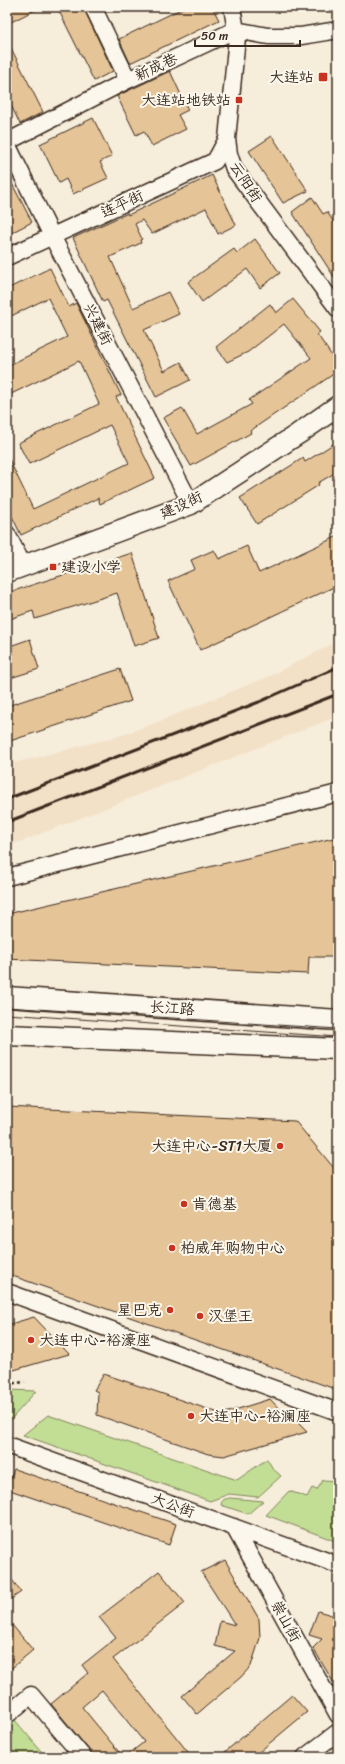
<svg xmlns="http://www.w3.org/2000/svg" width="345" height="1764" font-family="Sriracha,'LXGW WenKai TC',sans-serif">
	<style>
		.built { fill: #f2e1c7 }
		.green { fill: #c2de95; stroke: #7e845a }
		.building { fill: #e5c497; stroke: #3b2a1e }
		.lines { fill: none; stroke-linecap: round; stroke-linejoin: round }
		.minor-casing { stroke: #3b2a1e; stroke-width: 19 }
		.major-casing { stroke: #3b2a1e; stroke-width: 23 }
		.path { stroke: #3b2a1e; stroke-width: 2.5; stroke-dasharray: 3 3; stroke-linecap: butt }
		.minor { stroke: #fbf7ec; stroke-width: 16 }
		.major { stroke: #fbf7ec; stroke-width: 20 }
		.tram { stroke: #3b2a1e; stroke-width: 1 }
		.rail { stroke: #3b2a1e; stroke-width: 3 }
		.poi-dot { fill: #c8321e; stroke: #fbf7ec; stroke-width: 1.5 }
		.labels { text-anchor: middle; stroke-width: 4; stroke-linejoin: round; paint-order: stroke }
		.street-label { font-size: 15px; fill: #3b2a1e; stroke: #fbf7ec }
		.poi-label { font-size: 15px; fill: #3b2a1e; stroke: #fbf7ec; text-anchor: start }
	</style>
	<rect width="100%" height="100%" fill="#f7eddb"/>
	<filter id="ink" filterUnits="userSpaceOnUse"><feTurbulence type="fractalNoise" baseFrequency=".025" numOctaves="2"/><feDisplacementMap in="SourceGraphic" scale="8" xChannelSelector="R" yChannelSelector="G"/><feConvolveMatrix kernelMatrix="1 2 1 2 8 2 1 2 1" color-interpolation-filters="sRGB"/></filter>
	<g filter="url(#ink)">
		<path class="built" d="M338 641V716L7 847V765L116 737 150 725 268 677Z"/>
		<path class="green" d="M7 1390 36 1391 7 1424Z
			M48 1415 237 1480 267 1459 273 1469 281 1476 258 1497 229 1494 210 1501 23 1435Z
			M323 1480 338 1481V1542L266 1515 289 1491 307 1497 312 1488 317 1490Z
			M230 1498 263 1501 248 1514 221 1505C222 1499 225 1499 230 1498Z
			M14 1719 46 1757H7V1725Z"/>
		<path class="building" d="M7 7H41L7 24Z
			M57 7H83L113 71 94 81Z
			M185 7H212L219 20 130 63 119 39Z
			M7 40 43 112 20 124 7 97Z
			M170 71 188 110 178 115 186 129 152 146 144 131 136 135 117 96Z
			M93 118 112 156 100 162 108 178 73 194 66 179 59 183 40 144Z
			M272 136 308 191 283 203 249 151Z
			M7 174 32 222 7 235Z
			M212 175 236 225 218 234 206 208 152 234 142 220 135 224 142 239 140 240 141 243 110 257 133 308 168 292 179 314 144 330 164 371 181 362 190 380 156 397 107 300 103 302 73 238 128 213V215Z
			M312 197 323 214 327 212 338 228V283L292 212Z
			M255 239 280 273 260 288 247 269 202 302 188 282 234 249 237 253Z
			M50 268 69 307 76 303 121 395 116 397 155 478 100 504 98 498 21 535 7 506V455L33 509 129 463 110 425 29 464 18 443 99 404 79 361 7 396V366L67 337 48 298 7 318V289Z
			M293 299 320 332 317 334 338 365V371L250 431 251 433 191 466 163 418 182 408 197 434 252 404 249 400 311 358 284 324 248 352 227 362 216 347 270 304 276 313Z
			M338 441V471L318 483 319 485 257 524 240 498 303 458 305 462Z
			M338 536V585L200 650 168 581 195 569 191 560 214 550 219 559 247 546 259 573Z
			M132 553 159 638 134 646 117 593 35 619 33 611 7 620V593Z
			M30 639 39 669 7 679V647Z
			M120 669 131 701 7 742V706Z
			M338 837V957H309L308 974 7 959V914Z
			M7 1107 295 1121 338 1173V1390L7 1274Z
			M34 1317 69 1354 7 1372V1325Z
			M104 1374 222 1414 270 1399 288 1418 292 1417 307 1432 224 1456 208 1454 97 1415 98 1392 94 1390Z
			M14 1469 176 1524 169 1545 7 1489Z
			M225 1560 259 1619 260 1638 251 1666 241 1677 197 1714 182 1696 235 1651 215 1646 220 1621 235 1625 201 1572Z
			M159 1571 185 1603 113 1659 192 1757H125L144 1742 102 1690 82 1707 123 1757H93L90 1751 51 1704 88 1673 82 1665 116 1638 99 1617Z
			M7 1573 21 1592 7 1602Z
			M318 1611 338 1617V1690L313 1648 322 1639 309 1635Z
			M7 1619 33 1650 7 1672Z
			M292 1695 307 1712 253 1757H219Z"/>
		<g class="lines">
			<g class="minor-casing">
				<path id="minor" d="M93 7 128 80
					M232 7 237 37 227 139 229 154 234 169 338 309
					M7 142 128 80 235 30 268 36H301L338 30
					M7 144 52 236 191 504
					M7 257 215 161 227 139
					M7 534 24 567
					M7 877 338 793
					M7 1292 338 1412
					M7 1445 338 1565
					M234 1527 338 1715
					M7 1715 31 1695 83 1757
					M305 1757 338 1732"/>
			</g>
			<g class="major-casing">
				<path id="major" d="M7 572 191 504 298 434 338 406
					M7 997 338 1020
					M7 1035 338 1049"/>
			</g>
			<path class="path" d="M7 1384 25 1382"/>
			<use href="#minor" class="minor"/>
			<use href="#major" class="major"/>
			<path class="tram" d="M7 1007 338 1029
				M7 1014 338 1037"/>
			<path class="rail" d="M7 799 259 702 338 667
				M7 822 338 694"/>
		</g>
	</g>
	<g class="poi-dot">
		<rect x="318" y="72" width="10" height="10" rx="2"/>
		<rect x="235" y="96" width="8" height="8" rx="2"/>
		<rect x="49" y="563" width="8" height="8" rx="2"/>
		<circle cx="280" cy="1146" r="4"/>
		<circle cx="184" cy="1204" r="4"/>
		<circle cx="172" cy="1248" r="4"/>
		<circle cx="170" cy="1310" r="4"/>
		<circle cx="200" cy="1316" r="4"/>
		<circle cx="31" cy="1340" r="4"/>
		<circle cx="191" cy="1416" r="4"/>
	</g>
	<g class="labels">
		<g class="street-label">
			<text transform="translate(156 67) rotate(-25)" y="5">新成巷</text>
			<text transform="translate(246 182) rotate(57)" y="5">云阳街</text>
			<text transform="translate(122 204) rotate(-25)" y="5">连平街</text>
			<text transform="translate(98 324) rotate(63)" y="5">兴建街</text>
			<text transform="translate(181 505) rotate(-25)" y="5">建设街</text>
			<text transform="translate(172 1008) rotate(4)" y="5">长江路</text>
			<text transform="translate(173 1505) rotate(20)" y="5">大公街</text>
			<text transform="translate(286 1621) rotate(61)" y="5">崇山街</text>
		</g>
		<g class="poi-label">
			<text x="314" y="82" text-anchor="end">大连站</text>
			<text x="231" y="105" text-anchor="end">大连站地铁站</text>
			<text x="61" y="572">建设小学</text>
			<text x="272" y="1151" text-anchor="end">大连中心-ST1大厦</text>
			<text x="192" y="1209">肯德基</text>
			<text x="180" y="1253">柏威年购物中心</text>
			<text x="162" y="1315" text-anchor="end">星巴克</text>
			<text x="208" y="1321">汉堡王</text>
			<text x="39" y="1345">大连中心-裕濠座</text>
			<text x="199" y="1421">大连中心-裕澜座</text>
		</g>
	</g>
	<rect width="345" height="1764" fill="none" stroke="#fbf7ec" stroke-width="24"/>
	<rect x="12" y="12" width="321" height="1740" fill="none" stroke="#3b2a1e" stroke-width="1.5" filter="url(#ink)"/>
	<path d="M195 40v6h105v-6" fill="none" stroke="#3b2a1e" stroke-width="2"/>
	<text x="201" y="40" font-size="12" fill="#3b2a1e" stroke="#fbf7ec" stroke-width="3" paint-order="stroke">50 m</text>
</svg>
